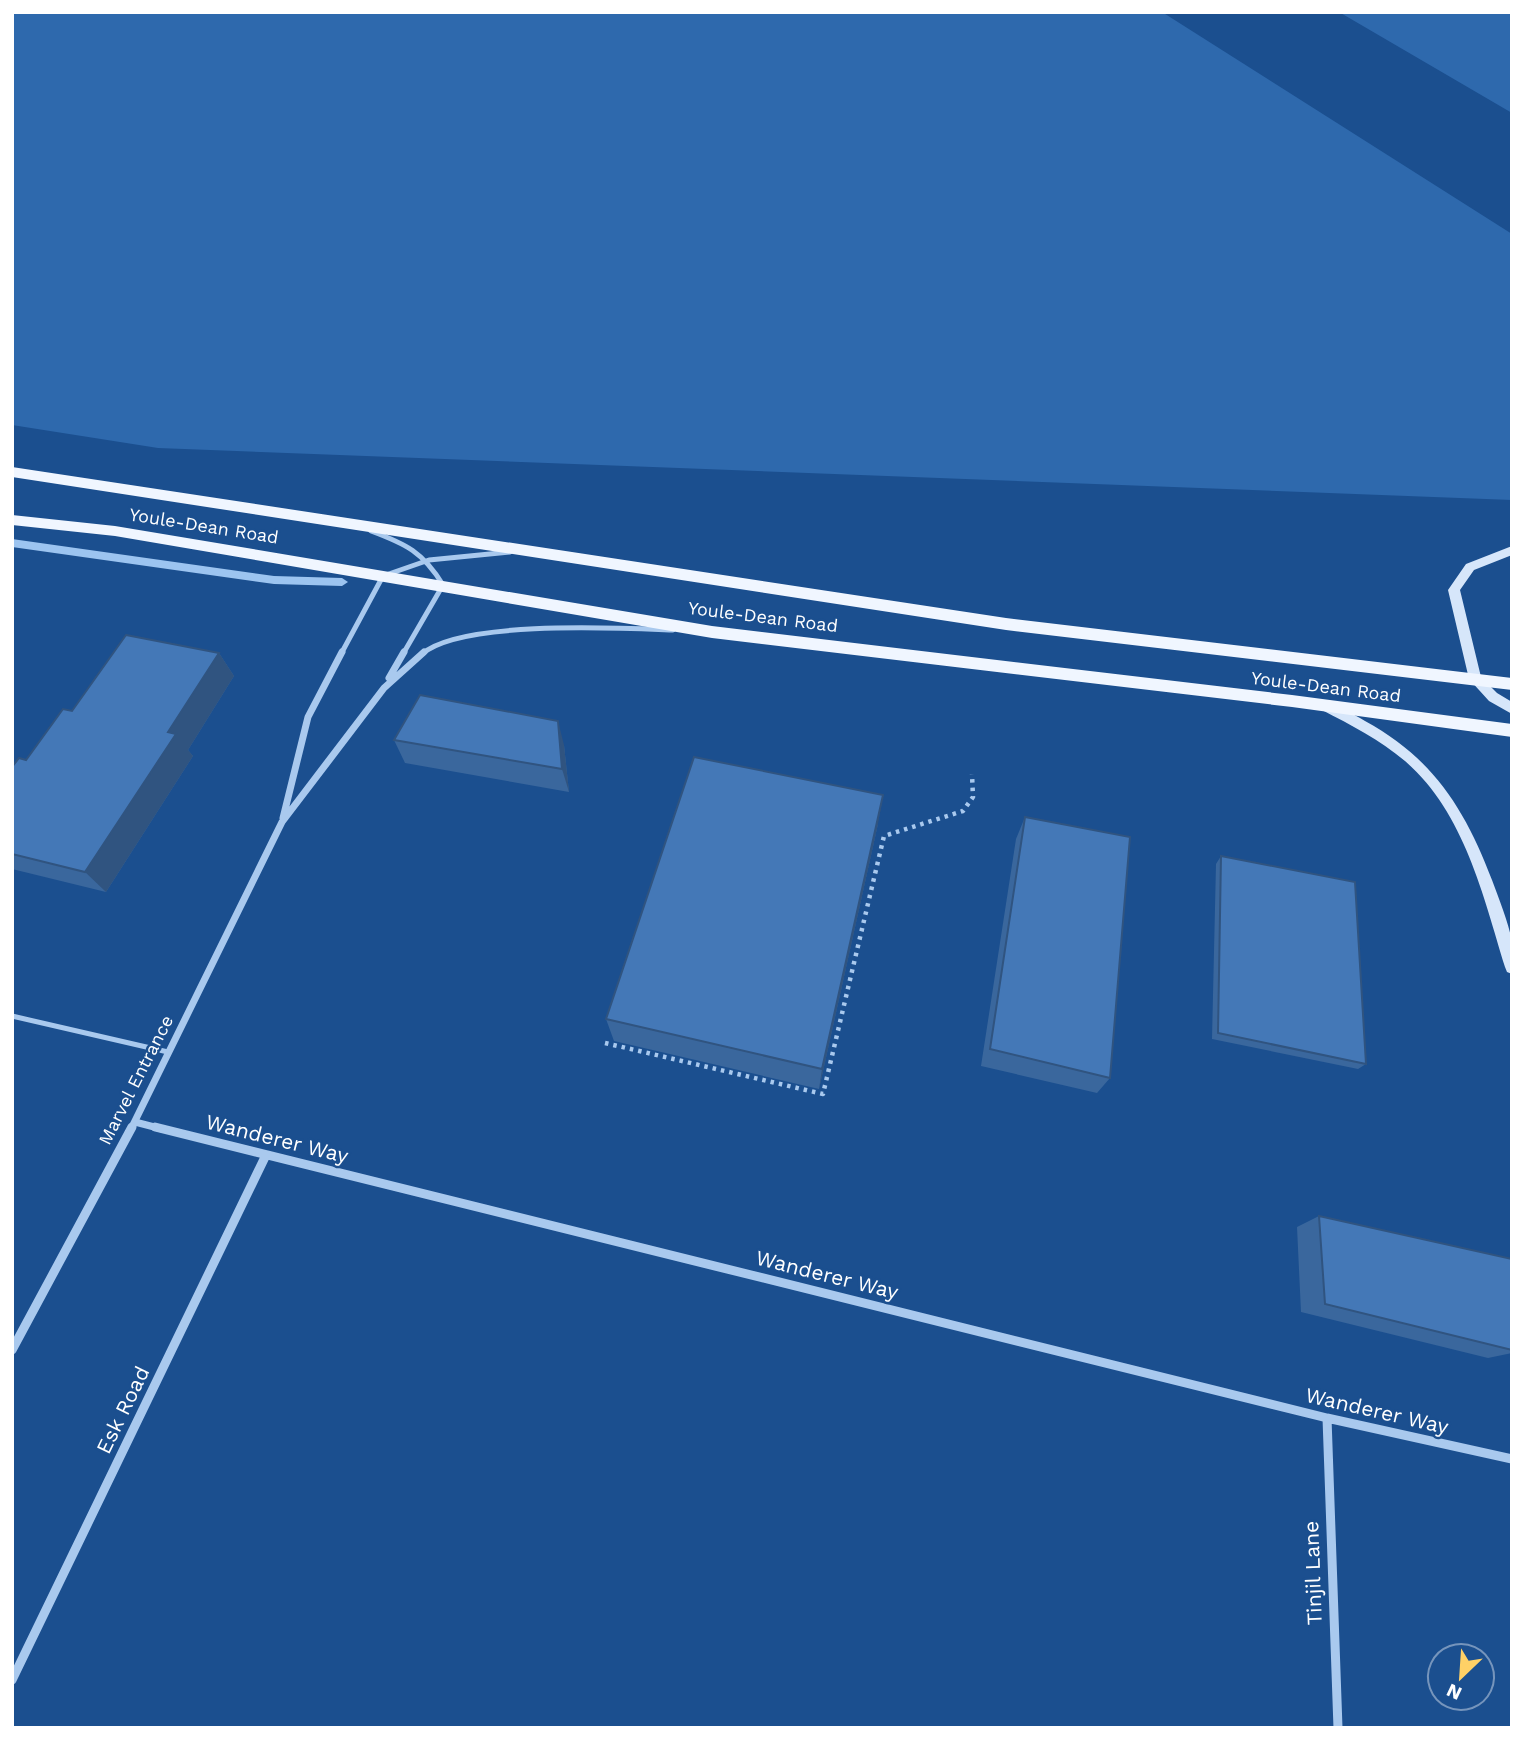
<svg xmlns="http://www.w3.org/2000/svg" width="1524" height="1740" font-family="'Work Sans',sans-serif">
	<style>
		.green { fill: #2e69ad }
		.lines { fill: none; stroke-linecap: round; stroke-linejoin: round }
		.stream { fill: #9cc4f0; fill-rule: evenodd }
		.path { stroke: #a9c9ee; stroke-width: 4.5; stroke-dasharray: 3.5 5; stroke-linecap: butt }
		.lane { stroke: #a9c9ee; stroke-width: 5 }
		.street-far2 { stroke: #a9c9ee; stroke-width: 5 }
		.street-far1 { stroke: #a9c9ee; stroke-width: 7 }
		.street { stroke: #a9c9ee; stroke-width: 9 }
		.secondary { fill: #d6e6fa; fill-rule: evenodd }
		.primary { fill: #f0f6ff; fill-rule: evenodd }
		.wall { fill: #3a679d }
		.shaded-wall { fill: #305480 }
		.building { fill: #4478b7; stroke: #305480; stroke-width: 2 }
		.labels { text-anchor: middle; stroke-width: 5; stroke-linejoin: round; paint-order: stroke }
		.street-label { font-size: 18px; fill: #fff; stroke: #1b4f8f }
		.near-street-label { font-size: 21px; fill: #fff; stroke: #1b4f8f }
	</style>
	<rect width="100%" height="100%" fill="#1b4f8f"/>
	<path class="green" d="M12 12H1162L1512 234V500L158 448 12 425Z
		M1339 12H1512V113Z"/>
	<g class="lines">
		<path class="stream" d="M12 539 274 576 342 578 348 582 342 586 274 584 12 547Z"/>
		<path class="path" d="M605 1043 823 1094 884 836 963 811 973 797 972 774"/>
		<path class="lane" d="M12 1016 168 1052"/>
		<path class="street-far2" d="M371 531C406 544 423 552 443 585L403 654
			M341 654 383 576 429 560 510 552
			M422 654C461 620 619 628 673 630"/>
		<path class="street-far1" d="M389 678 404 652
			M283 818 308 717 342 652
			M135 1122 162 1129
			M131 1129 282 822 384 688 424 652"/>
		<path class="street" d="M155 1127 1327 1418 1512 1459
			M12 1350 132 1127
			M1327 1418 1338 1728
			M12 1680 266 1155"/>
		<path class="secondary" d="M1512 546V555L1474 570 1460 590 1481 677 1497 693 1512 702V714L1489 701 1469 679 1448 590 1466 564Z
			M1327 701C1340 706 1353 714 1365 721 1433 758 1465 809 1492 880 1499 899 1508 921 1512 941 1513 952 1512 963 1512 974L1507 972 1505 967C1483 895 1464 812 1405 761 1380 740 1351 725 1322 710L1321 706 1322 702Z"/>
		<path class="primary" d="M12 467 1006 618 1512 678V690L1006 630 12 477Z
			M12 515 115 526 712 626 1292 695 1512 724V737L1292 707 712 638 115 536 12 525Z"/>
	</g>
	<path class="wall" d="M219 653 234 676 188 750 193 756 106 892 12 869V767L26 760 72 711Z
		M394 740 564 745 569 792 405 763Z
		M1025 817 1110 1078 1097 1093 981 1066 1016 839Z
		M878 824 819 1089 614 1041 606 1019Z
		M1221 856 1366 1064 1358 1069 1212 1039 1216 864Z
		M1319 1216 1512 1259V1353L1488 1358 1301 1312 1297 1227Z"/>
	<path class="shaded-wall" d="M219 653 234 676 188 750 193 756 106 892 85 872 168 732Z
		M558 721 564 745 569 792 562 769Z
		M883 795 878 824 819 1089 822 1069Z"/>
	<path class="building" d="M126 635 219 653 168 732 176 734 85 872 12 854V767L19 758 26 760 63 709 72 711Z
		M420 695 558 721 562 769 394 740Z
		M694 757 883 795 822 1069 606 1019Z
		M1025 817 1130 837 1110 1078 990 1049Z
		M1221 856 1355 882 1366 1064 1218 1033Z
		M1319 1216 1512 1259V1350L1325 1304Z"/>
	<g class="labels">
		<g class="street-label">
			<text transform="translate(204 526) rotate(9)" y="6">Youle-Dean Road</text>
			<text transform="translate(763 617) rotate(7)" y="6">Youle-Dean Road</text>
			<text transform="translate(1326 687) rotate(7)" y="6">Youle-Dean Road</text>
			<text transform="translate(136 1080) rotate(-63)" y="6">Marvel Entrance</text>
		</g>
		<g class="near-street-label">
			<text transform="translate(277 1139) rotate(14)" y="7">Wanderer Way</text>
			<text transform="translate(827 1275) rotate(14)" y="7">Wanderer Way</text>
			<text transform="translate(123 1410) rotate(-64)" y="7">Esk Road</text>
			<text transform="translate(1377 1411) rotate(13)" y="7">Wanderer Way</text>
			<text transform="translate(1313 1573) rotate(-92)" y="7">Tinjil Lane</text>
		</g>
	</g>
	<rect width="1524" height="1740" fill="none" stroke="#ffffff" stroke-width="28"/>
	<g transform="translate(1461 1677) rotate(205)"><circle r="33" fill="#1b4f8f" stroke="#7695bc" stroke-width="2"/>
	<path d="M0-5L12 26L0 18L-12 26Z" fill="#ffd166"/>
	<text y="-10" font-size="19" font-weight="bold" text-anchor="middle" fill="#ffffff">N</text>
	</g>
</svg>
